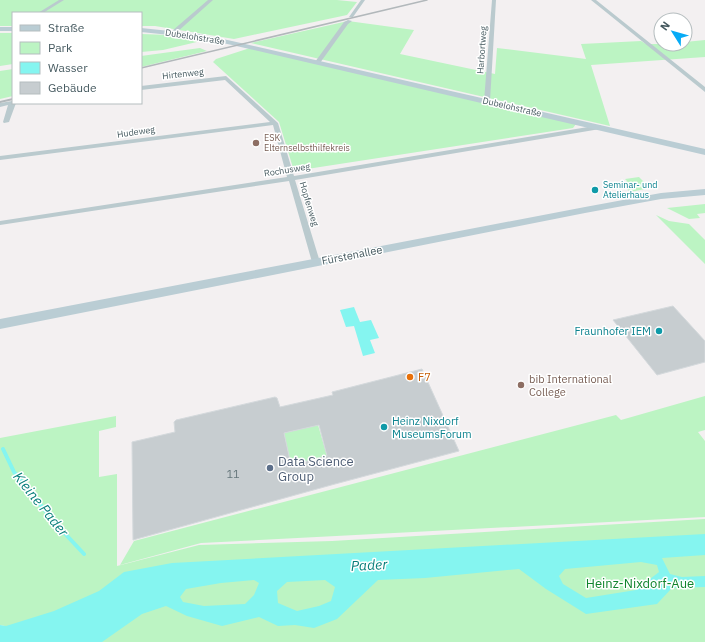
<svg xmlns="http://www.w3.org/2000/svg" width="705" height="642" font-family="'IBM Plex Sans',sans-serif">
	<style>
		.green { fill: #bcf4c3 }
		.water { fill: #85f5f0; fill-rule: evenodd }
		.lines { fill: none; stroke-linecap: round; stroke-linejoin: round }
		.stream { stroke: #85f5f0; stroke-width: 4 }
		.building { fill: #c7cdd0; stroke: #d4d9dc; fill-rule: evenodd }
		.street { fill: #bacace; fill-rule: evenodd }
		.secondary { fill: #bacdd4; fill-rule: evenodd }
		.rail-far1 { stroke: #b2b8bb; stroke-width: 1.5 }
		.rail { stroke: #b2b8bb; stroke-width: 2 }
		.education-dot { fill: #8d6e63; stroke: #fff; stroke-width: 1.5 }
		.culture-dot { fill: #0f9aa8; stroke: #fff; stroke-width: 1.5 }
		.food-dot { fill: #e8710a; stroke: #fff; stroke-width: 1.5 }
		.service-dot { fill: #5c6f8a; stroke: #fff; stroke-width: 1.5 }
		.labels { text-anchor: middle; stroke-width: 3; stroke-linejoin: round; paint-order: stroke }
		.far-street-label { font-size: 9px; fill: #465a60; stroke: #fff }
		.far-education-label { font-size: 9px; fill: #785e54; stroke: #fff; text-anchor: start }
		.far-culture-label { font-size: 9px; fill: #0d838f; stroke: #fff; text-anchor: start }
		.street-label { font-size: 11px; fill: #465a60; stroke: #fff }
		.culture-label { font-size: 11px; fill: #0d838f; stroke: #fff; text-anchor: end }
		.food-label { font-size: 11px; fill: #c56008; stroke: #fff; text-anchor: start }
		.education-label { font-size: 11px; fill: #785e54; stroke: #fff; text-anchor: start }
		.near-number-label { font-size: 11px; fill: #66777c }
		.near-service-label { font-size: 13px; fill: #4e5e75; stroke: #fff; text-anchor: start }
		.near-park-label { font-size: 13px; fill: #0e842c; stroke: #fff }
		.near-water-label { font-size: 14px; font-style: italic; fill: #067e7a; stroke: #fff }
	</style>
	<rect width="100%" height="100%" fill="#f3f0f1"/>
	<path class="green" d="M0 0H337L357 2 347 15 234 39 155 26H141V13H13V26H0Z
		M348 21 414 30 400 54 495 74 497 48 586 59 581 44 641 41 646 44H685V42L705 40V57L591 65 610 126 251 43Z
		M0 33H13V64L0 66Z
		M141 34 169 35 201 41 163 50 141 52Z
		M200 48 207 51 141 67V56Z
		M250 48 576 124 573 128 294 171 279 122 213 62 216 59Z
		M13 69V96L0 99V71Z
		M639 177 650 188 630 192 622 184 627 181 625 179Z
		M705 204V213L697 214 700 218 689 219 667 208Z
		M656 215 669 221 689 224 705 240V264Z
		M705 396V430L698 432 705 441V517L201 543 120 565 134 541 616 415 621 420Z
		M116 416V427L99 431V477L117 474V566L199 545 332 541 705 519V642H0L5 626 0 625V438Z
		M318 425 327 456 291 465 284 433Z"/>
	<path class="water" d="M354 307 360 322 371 320 379 338 370 340 375 353 363 356 354 326 346 327 340 310Z
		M705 534V555L662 558 670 574 682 577 705 576V587L672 588 657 604 586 614 546 589 519 569 425 578 378 580 337 619 314 628 295 625 278 626 259 617 222 626 187 616 166 606 142 614 102 642H0V625L6 626 54 611 99 591 124 572 172 563ZM641 562 657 565 659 572 636 590 586 598 563 584 559 576 565 569ZM254 580 259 583 254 595 245 604 204 606 183 602 180 597 186 589 221 583ZM325 580 335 587 331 601 319 606 297 611 278 603 277 591 287 582Z"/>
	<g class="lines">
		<path class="stream" d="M3 449 14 472 56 524 84 554"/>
	</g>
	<path class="building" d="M673 306 705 341V362L657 375 613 320Z
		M422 369 459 451 335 484 133 540 132 442 175 432 174 422 176 420 275 397 277 398 280 407 333 395 332 392ZM319 425 327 456 291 465 284 433Z"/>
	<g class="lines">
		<path class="street" d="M59 0H64L43 13H38Z
			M208 0H213L176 33H172V31Z
			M361 0H365L353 17H349Z
			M492 0H496L490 101 487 103 484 101Z
			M591 0H596L705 87V92Z
			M348 20 352 21 348 24 320 63H316L315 62 344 22Z
			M226 76 278 123 294 176 600 125 603 127 600 129 295 180 320 262 316 265 312 262 289 181 0 225V221L287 177 273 125 0 160V156L270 122 225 80 141 90V86Z
			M12 101 13 103H16L9 122 4 123 3 122 8 105 0 107V103Z"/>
		<path class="secondary" d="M0 27H13V31H0Z
			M141 28 199 34 232 41 705 149V155L232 45 199 38 141 32Z
			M705 189V195L661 199 585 213 0 329V319L585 207 661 193Z"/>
		<path class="rail-far1" d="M141 68 427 0"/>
		<path class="rail" d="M0 102 13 99"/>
	</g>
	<g class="education-dot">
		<circle cx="256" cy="143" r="4"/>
		<circle cx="521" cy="385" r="4"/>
	</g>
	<g class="culture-dot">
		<circle cx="595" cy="190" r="4"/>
		<circle cx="659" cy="331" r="4"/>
		<circle cx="384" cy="427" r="4"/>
	</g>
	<circle class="food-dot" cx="410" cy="377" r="4"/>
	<circle class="service-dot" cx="270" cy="468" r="4"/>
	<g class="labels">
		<g class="far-street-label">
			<text transform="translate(195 37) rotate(9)" y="3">Dubelohstraße</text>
			<text transform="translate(482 50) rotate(-86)" y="3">Harbortweg</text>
			<text transform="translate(183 74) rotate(-6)" y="3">Hirtenweg</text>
			<text transform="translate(512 107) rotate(13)" y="3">Dubelohstraße</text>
			<text transform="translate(136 132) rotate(-8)" y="3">Hudeweg</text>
			<text transform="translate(287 170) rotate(-9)" y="3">Rochusweg</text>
			<text transform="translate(309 204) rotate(73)" y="3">Hopfenweg</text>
		</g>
		<g class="far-education-label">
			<text x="264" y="141">ESK<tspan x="264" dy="10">Elternselbsthilfekreis</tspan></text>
		</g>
		<g class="far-culture-label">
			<text x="603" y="188">Seminar- und<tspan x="603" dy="10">Atelierhaus</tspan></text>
		</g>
		<g class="street-label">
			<text transform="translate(352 255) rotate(-11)" y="4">Fürstenallee</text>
		</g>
		<g class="culture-label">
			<text x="651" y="335">Fraunhofer IEM</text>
			<text x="392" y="425" text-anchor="start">Heinz Nixdorf<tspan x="392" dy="13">MuseumsForum</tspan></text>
		</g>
		<g class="food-label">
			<text x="418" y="381">F7</text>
		</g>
		<g class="education-label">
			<text x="529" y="383">bib International<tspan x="529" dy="13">College</tspan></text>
		</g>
		<g class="near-number-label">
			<text x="233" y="478">11</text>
		</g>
		<g class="near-service-label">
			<text x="278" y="466">Data Science<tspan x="278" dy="15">Group</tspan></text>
		</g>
		<g class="near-park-label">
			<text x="640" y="588">Heinz-Nixdorf-Aue</text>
		</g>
		<g class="near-water-label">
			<text transform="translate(41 504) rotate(51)" y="5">Kleine Pader</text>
			<text transform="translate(369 565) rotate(-3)" y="5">Pader</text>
		</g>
	</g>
	<rect x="12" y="12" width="130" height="92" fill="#ffffff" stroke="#b5bdbf"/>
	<rect x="20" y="25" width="20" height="6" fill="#bacdd4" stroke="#b5bdbf"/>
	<text x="48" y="32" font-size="12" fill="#465a60">Straße</text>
	<rect x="20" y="42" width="20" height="12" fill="#bcf4c3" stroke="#b5bdbf"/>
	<text x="48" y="52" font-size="12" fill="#465a60">Park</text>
	<rect x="20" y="62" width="20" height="12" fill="#85f5f0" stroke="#b5bdbf"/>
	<text x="48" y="72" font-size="12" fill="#465a60">Wasser</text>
	<rect x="20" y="82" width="20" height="12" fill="#c7cdd0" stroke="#b5bdbf"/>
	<text x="48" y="92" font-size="12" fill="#465a60">Gebäude</text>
	<g transform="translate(673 32) rotate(307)"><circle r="19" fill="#ffffff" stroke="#b5bdbf"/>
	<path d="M0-3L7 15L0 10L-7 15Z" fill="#07abf6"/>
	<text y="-6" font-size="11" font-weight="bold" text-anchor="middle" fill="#465a60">N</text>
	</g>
</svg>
